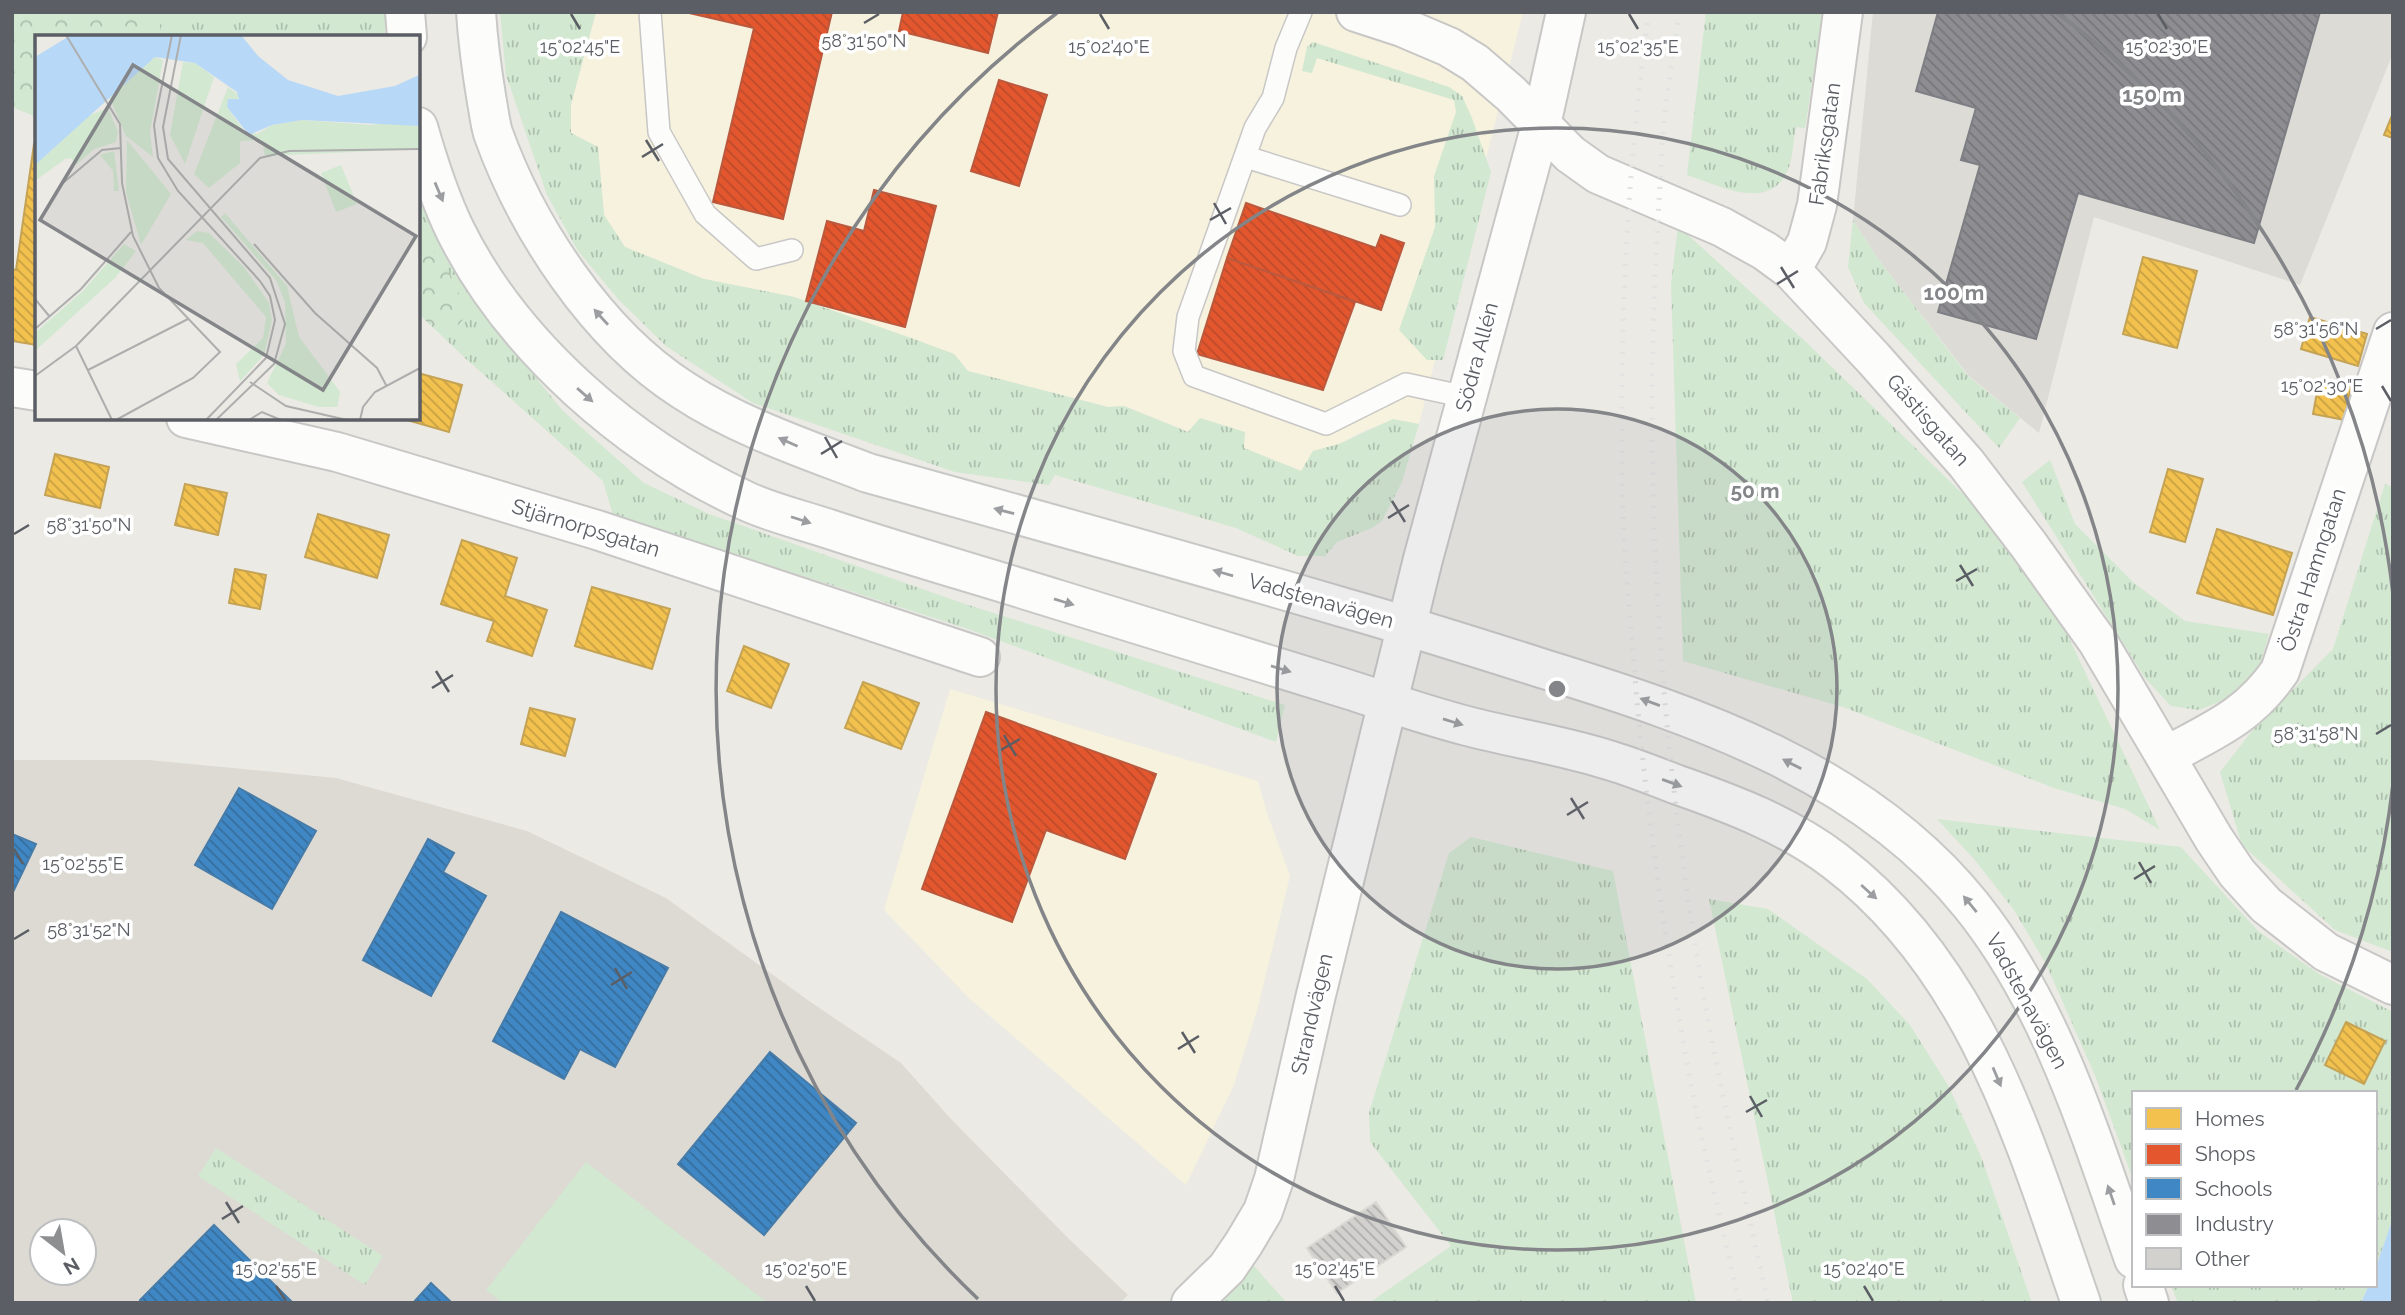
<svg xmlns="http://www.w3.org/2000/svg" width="2405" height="1315" font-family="Raleway,sans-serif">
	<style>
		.commercial { fill: #f6f2dd }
		.industrial { fill: #dcdbd6 }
		.education { fill: #dcdad3; fill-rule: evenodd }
		.grass { fill: url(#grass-tufts) }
		.forest { fill: url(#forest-crowns) }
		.pitch { fill: #d2e8d1 }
		.water { fill: #b8d8f7 }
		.homes { fill: url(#homes-back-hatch); stroke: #c5a355; stroke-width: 2 }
		.shops { fill: url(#shops-back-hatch); stroke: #bb593e; stroke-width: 2 }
		.schools { fill: url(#schools-back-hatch); stroke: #477ba8; stroke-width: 2 }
		.industry { fill: url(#industry-back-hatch); stroke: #7e7f84; stroke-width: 2 }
		.building { fill: url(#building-back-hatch); stroke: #dad9d4; stroke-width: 2 }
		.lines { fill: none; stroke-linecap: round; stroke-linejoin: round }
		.service-casing { stroke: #c8c7c6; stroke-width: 24 }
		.minor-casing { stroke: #c8c7c6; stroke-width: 42 }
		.secondary-casing { stroke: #c8c8c7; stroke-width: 42 }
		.service { stroke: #fcfcfb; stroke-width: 21 }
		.minor { stroke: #fcfcfb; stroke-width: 38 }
		.secondary { stroke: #fcfcfb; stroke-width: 38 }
		.rail { stroke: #e2e2e2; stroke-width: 5; stroke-dasharray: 2 9; stroke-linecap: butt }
		.oneway { fill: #9b9da0 }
		.ticks { fill: none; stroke: #5b5e64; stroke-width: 2.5 }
		.ring { fill: none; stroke: #838588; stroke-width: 3.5 }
		.labels { text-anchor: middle; stroke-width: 7; stroke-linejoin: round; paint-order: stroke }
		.street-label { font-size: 21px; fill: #5b5e64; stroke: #fff }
		.inset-road { fill: none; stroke: #adaead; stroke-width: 2 }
		.view { fill: #838588; fill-opacity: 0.15; stroke: #838588; stroke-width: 3.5 }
		.inset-edge { fill: none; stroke: #5b5e64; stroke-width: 3.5 }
		.ticks-label { font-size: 18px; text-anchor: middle; fill: #5b5e64; stroke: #fff; stroke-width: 7; stroke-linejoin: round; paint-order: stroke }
		.centre { fill: #838588; stroke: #fff; stroke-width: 3.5 }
		.ring-label { font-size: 21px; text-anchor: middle; font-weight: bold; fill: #838588; stroke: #fff; stroke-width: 7; stroke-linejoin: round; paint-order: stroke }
	</style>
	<defs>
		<pattern id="grass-tufts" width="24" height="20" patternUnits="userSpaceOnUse" patternTransform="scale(1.75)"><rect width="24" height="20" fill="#d2e8d1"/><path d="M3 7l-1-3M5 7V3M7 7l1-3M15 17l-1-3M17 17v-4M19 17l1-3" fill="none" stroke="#adbfad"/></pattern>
		<pattern id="forest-crowns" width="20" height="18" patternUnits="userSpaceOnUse" patternTransform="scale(1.75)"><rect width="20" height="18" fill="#d2e8d1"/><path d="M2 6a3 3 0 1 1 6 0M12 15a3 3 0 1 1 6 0" fill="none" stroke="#adbfad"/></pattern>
		<pattern id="homes-back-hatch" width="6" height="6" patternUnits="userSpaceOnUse" patternTransform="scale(1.75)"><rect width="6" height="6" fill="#f2c14e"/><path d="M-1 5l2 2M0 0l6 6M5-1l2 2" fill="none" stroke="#c7a044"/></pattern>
		<pattern id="shops-back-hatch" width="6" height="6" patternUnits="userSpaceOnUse" patternTransform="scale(1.75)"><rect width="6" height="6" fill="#e4572e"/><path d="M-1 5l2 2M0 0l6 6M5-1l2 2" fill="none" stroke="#bc4b2b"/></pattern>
		<pattern id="schools-back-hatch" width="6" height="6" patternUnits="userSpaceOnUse" patternTransform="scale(1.75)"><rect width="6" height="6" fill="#3f88c5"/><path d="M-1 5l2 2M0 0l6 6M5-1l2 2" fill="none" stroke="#366d9b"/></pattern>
		<pattern id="industry-back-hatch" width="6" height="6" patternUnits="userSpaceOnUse" patternTransform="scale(1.75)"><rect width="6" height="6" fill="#8d8d92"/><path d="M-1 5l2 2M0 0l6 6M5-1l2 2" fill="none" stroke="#76767b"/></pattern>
		<pattern id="building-back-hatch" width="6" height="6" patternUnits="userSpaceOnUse" patternTransform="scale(1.75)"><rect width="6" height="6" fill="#d2d1ce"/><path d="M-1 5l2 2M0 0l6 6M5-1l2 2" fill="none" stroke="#adadab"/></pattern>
	</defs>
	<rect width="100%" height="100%" fill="#ebeae5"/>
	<path class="commercial" d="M596 12H1523L1419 424 1393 420 1366 430 1339 444 1313 451 1302 471 1243 448 1244 432 1200 418 1189 432 1124 406 1108 407 968 371 954 354 794 297 704 279 625 247 604 215 598 147 571 133V105Z
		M950 689 1258 781 1267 813 1290 876 1258 1007 1234 1085 1186 1185 970 999 884 910Z"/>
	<path class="industrial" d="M1873 12H2393V53L2300 285 2094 217 2039 433 1969 376 1878 259 1853 220Z"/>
	<path class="education" d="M12 760H149L336 778 527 831 666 898 812 1003 901 1063 951 1119 1067 1237 1128 1295 1120 1303H12ZM42 1231H84V1273H42Z"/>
	<path class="grass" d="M12 12H385V37H37V117L12 107Z
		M500 12H596L571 104V133L598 147 604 215 625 247 704 279 794 297 914 339 954 354 968 371 1108 407 1124 406 1188 432 1200 418 1245 432 1244 448 1301 471 1313 451 1339 444 1393 419 1419 424 1402 482 1382 521 1372 528 1337 542 1325 556H1298L1236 528 1055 475 1049 485 955 472 753 403 666 346 619 300 578 251 547 195 506 75Z
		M1706 12H1823L1805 128 1796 127C1793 140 1793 158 1788 170 1769 213 1718 185 1687 175Z
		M1313 42 1449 87 1462 96 1472 118 1491 172 1443 360H1427L1399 330 1435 227 1434 176 1456 112 1454 100 1317 58 1312 73 1302 71 1307 47Z
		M418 190 463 280 514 351 563 411 644 483 709 514 965 604 1285 705 1276 742 965 628 613 515 603 481 465 358 418 313Z
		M1853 220 1878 259 1968 376 2020 418 1999 448 1864 303 1848 267Z
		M1678 226 1806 342 1969 500 2058 615 2160 830 2125 809 2054 788 1843 707 1683 661 1671 284Z
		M2050 460 2075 524 2134 583 2185 621 2269 634 2260 666 2238 694 2199 710 2171 706 2145 678 2022 482Z
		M2385 484 2393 487V952L2335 930 2242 845 2220 772 2252 731 2333 649Z
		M1937 819 2181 847 2258 931 2319 974 2393 1012V1218L2375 1270V1093H2134V1182L2096 1078 2046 964 2014 910 1974 859Z
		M1471 837 1613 871 1696 1303H1369L1451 1246 1370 1142 1369 1113 1449 853Z
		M1709 899 1768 909 1867 979 1910 1025 1949 1087 1982 1159 2032 1303H1793Z
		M216 1148 383 1256 365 1285 198 1176Z
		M1237 1247 1287 1303H1195Z
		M2171 1285H2369L2361 1303H2178Z"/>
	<path class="forest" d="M12 12H152L160 26 161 37H37V117L12 107Z
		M418 230 450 274 468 314 452 332 427 322 418 313Z"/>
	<path class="pitch" d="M586 1162 768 1303H503L486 1290Z"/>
	<path class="water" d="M2393 1218V1303H2361L2369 1285H2375V1270Z"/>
	<path class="homes" d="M2393 113V138L2384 135Z
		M34 144 37 145V345L12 341V269L16 270Z
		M2143 257 2197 271 2177 348 2123 334Z
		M2310 317 2367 334 2358 366 2301 349Z
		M418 373 462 385 449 432 400 418H418Z
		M2319 381 2351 387 2345 420 2313 414Z
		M55 454 109 467 100 508 45 495Z
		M2168 469 2203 479 2185 542 2150 532Z
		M185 484 227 493 218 535 175 525Z
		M318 514 389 535 377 578 305 557Z
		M2217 529 2292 553 2273 615 2197 593Z
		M462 540 517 558 505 596 547 610 532 656 487 641 494 621 441 604Z
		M235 569 266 575 260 609 229 603Z
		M592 587 670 609 652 669 575 646Z
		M744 646 789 664 771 708 727 691Z
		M863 682 919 703 901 749 845 728Z
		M530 708 575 719 565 756 521 744Z
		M2346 1022 2385 1041 2364 1084 2325 1065Z"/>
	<path class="shops" d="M685 12H832L783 219 713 202 754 28Z
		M903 12H998L988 53 899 31Z
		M999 80 1047 95 1019 186 971 171Z
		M874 190 936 206 905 327 806 301 827 221 864 231Z
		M1246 203 1376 248 1381 235 1404 243 1381 310 1227 258Z
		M1227 258 1355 302 1323 390 1197 354Z
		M986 712 1156 774 1125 859 1046 830 1012 922 922 889Z"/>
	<path class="schools" d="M239 788 316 831 272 909 195 865Z
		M12 834 36 844 12 894Z
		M428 839 454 853 443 872 486 896 431 996 363 960Z
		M561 912 668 968 615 1067 580 1049 564 1079 493 1041Z
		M770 1052 856 1123 764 1235 678 1164Z
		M214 1225 293 1303H142L140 1300Z
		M431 1283 452 1303H413Z"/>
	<path class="industry" d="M1938 12H2320L2254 243 2078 193 2036 339 1938 312 1980 165 1961 160 1976 108 1916 91Z"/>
	<path class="building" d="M1376 1202 1406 1247 1337 1293 1307 1248Z"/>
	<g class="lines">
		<g class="service-casing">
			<path id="service" d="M650 12 659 132 705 214 756 259 792 250
				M1301 12 1286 48 1273 98 1255 128 1188 317 1184 351 1194 376 1326 424 1406 384 1466 397
				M1246 157 1400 205"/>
		</g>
		<g class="minor-casing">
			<path id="minor" d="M1356 12 1402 27 1449 47 1475 63 1511 94 1570 154 1598 174 1722 227 1765 251 1791 270 1874 359 1966 463 2028 544 2098 642 2214 839 2237 873 2266 905 2326 952 2393 985
				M1791 270 1807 242 1817 205 1843 12
				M12 387 37 391
				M186 418 337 452 597 530 980 657
				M2166 756C2214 730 2248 717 2280 671L2393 332
				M1191 1303 1227 1268 1244 1243 1263 1211 1274 1179 1315 999 1423 559 1541 125 1566 12"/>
		</g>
		<g class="secondary-casing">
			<path id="secondary" d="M405 12 407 37
				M476 12C478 43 482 72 487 102 489 112 490 123 493 133 527 228 597 335 683 390 739 427 806 449 868 473 1027 517 1186 561 1345 608 1412 627 1478 648 1544 669 1700 717 1865 773 1971 905 2053 1007 2091 1137 2134 1259
				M418 127C428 162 439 197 455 230 513 347 629 447 746 501 772 513 802 520 829 529 905 554 982 576 1059 600 1150 628 1240 656 1331 684 1376 698 1421 714 1467 726 1513 738 1560 745 1605 759 1630 766 1654 776 1678 785 1732 804 1788 825 1835 861 1977 969 2025 1142 2081 1303
				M2143 1285 2149 1303"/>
		</g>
		<use href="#service" class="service"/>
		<use href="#minor" class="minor"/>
		<use href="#secondary" class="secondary"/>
		<path class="rail" d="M1649 12C1628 160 1620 313 1622 462 1622 530 1628 598 1634 665 1645 804 1665 942 1690 1079 1704 1154 1723 1228 1739 1303
			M1679 12C1674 49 1668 86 1664 122 1661 155 1660 188 1658 220 1643 462 1657 705 1695 944 1714 1065 1742 1183 1768 1303"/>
	</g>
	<defs><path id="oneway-solid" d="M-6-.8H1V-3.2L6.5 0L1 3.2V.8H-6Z" transform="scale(1.75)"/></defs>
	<g class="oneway">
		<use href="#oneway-solid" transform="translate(439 192) rotate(67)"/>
		<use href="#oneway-solid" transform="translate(601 317) rotate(-132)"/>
		<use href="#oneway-solid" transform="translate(585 395) rotate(41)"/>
		<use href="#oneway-solid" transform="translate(788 442) rotate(-156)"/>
		<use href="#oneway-solid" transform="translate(1004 511) rotate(-165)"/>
		<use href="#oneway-solid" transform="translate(801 520) rotate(18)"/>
		<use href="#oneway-solid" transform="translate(1223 573) rotate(-164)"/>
		<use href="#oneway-solid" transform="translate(1064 602) rotate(17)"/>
		<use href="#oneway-solid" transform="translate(1281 669) rotate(17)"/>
		<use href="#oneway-solid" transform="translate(1650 702) rotate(-160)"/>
		<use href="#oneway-solid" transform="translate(1453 722) rotate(17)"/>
		<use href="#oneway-solid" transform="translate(1792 764) rotate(-153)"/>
		<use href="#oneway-solid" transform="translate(1672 783) rotate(20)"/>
		<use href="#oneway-solid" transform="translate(1869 892) rotate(42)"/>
		<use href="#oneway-solid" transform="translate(1970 904) rotate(-129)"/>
		<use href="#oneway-solid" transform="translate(1997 1077) rotate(67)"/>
		<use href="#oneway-solid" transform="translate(2111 1195) rotate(-109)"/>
	</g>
	<path class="ticks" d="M571 14 580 29M1100 14 1109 29M1629 14 1638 29M2158 14 2167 29M864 23 879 14M646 140 659 161M642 157 663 144M1214 203 1226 224M1210 220 1231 208M1781 267 1794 288M1777 284 1798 271M2376 329 2391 320M2382 386 2391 401M825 437 837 458M821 454 842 441M1392 501 1405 522M1388 518 1409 505M14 534 29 525M1960 565 1973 586M1956 581 1977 569M436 671 449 692M432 688 453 675M2376 734 2391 725M1004 735 1016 756M999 751 1020 739M1571 798 1584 819M1567 815 1588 802M14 849 23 864M2139 862 2151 883M2134 879 2155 866M14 939 29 930M615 968 627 989M611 985 632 972M1182 1032 1195 1053M1178 1049 1199 1036M1750 1096 1762 1117M1746 1112 1767 1100M226 1202 239 1223M222 1219 243 1206M276 1286 286 1301M806 1286 815 1301M1335 1286 1344 1301M1864 1286 1873 1301"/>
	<circle cx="1557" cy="689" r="280" fill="#838588" fill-opacity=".12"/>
	<g class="ring">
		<circle cx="1557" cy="689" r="280"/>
		<circle cx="1557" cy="689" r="561"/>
		<path d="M2393 784A841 841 0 0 1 2296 1090M978 1299A841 841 0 0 1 1057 13M2057 13A841 841 0 0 1 2393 594"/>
	</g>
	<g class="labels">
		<g class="street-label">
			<text transform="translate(1825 144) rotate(-82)" y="7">Fabriksgatan</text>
			<text transform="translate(1477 357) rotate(-75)" y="7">Södra Allén</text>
			<text transform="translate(1928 420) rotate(49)" y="7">Gästisgatan</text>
			<text transform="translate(586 528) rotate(17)" y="7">Stjärnorpsgatan</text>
			<text transform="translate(2313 570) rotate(-72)" y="7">Östra Hamngatan</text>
			<text transform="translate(1321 601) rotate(16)" y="7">Vadstenavägen</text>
			<text transform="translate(2027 1001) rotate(62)" y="7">Vadstenavägen</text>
			<text transform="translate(1312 1014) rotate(-77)" y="7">Strandvägen</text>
		</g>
	</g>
	<g transform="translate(35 35)">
		<rect width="385" height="385" fill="#ebeae5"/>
		<path d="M120 22 128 25 115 97 118 122 91 101 74 61ZM148 27 160 28 179 42 150 129 135 100ZM193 52 205 61 192 72 209 96 222 99 237 90 267 85 336 90 363 86 385 91V114L230 121 227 105 205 106V128L174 153 159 139ZM73 73 83 97 81 107 59 114 41 130 36 123 30 124 0 146V130L17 113 55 80ZM92 105 136 159 106 210 91 157ZM79 116 84 156H79L78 136 65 120ZM190 178 252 251 264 302 305 357 302 372H284L244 360 232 348 251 309 250 267 241 245 186 182ZM162 196 174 198 209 232 234 268 237 285 229 320 205 346 201 329 228 303 231 282 168 208 151 205ZM89 209 101 216 81 242 0 316V298L48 256Z" fill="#d2e8d1"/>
		<path d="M258 284 264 302 305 357 302 372 276 366 277 357 271 348 275 331 257 306Z" fill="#d2e8d1"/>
		<path d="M306 130 322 169 301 177 286 138Z" fill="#d2e8d1"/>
		<path d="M36 0H206L223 21 253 45 303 61 360 51 384 40 385 30V91L267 85 237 90 214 100 192 72 193 64H204L202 57 160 28 120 22 0 130V22Z" fill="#b8d8f7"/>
		<path class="inset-road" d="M31 0 85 89 87 148 98 201 124 253 185 317 158 343 81 385M137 0 119 90 123 123 143 156 225 246 235 261 240 285 231 323 171 385M146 0 128 92 133 124 235 243 250 289 239 329 181 385M338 0H368M28 148 67 115 86 113M219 209 280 278 342 333 351 350M0 264 15 282M0 294 46 254 96 197M41 311 77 385M53 335 153 284M0 341 41 311 225 123 254 116 385 114M215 347 251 371 312 385M214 385 227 377 246 385M325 385 328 372 340 357 385 333"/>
		<path class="view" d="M98 30 381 201 288 355 5 185Z"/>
		<rect width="385" height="385" class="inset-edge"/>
	</g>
	<g class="ticks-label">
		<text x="864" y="47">58°31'50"N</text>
		<text x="580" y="53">15°02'45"E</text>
		<text x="1109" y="53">15°02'40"E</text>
		<text x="1638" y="53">15°02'35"E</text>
		<text x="2167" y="53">15°02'30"E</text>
		<text x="2316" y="335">58°31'56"N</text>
		<text x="2322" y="392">15°02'30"E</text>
		<text x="89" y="531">58°31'50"N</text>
		<text x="2316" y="740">58°31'58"N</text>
		<text x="83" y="870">15°02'55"E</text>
		<text x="89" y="936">58°31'52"N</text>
		<text x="276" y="1275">15°02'55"E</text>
		<text x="806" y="1275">15°02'50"E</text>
		<text x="1335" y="1275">15°02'45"E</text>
		<text x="1864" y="1275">15°02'40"E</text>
	</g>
	<circle cx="1557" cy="689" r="10" class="centre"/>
	<g class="ring-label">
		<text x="2152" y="102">150 m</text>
		<text x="1954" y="300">100 m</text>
		<text x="1755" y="498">50 m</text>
	</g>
	<rect width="2405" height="1315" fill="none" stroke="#5b5e64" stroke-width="28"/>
	<rect x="2132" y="1091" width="245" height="196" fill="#ffffff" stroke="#bdbfc1" stroke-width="2"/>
	<rect x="2146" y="1108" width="35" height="21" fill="#f2c14e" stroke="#bdbfc1" stroke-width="2"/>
	<text x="2195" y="1126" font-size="21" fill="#5b5e64">Homes</text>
	<rect x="2146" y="1144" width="35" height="21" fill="#e4572e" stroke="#bdbfc1" stroke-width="2"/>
	<text x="2195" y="1161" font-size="21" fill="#5b5e64">Shops</text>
	<rect x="2146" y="1178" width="35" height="21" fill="#3f88c5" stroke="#bdbfc1" stroke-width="2"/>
	<text x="2195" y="1196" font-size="21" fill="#5b5e64">Schools</text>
	<rect x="2146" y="1214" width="35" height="21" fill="#8d8d92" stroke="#bdbfc1" stroke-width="2"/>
	<text x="2195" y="1231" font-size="21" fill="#5b5e64">Industry</text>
	<rect x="2146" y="1248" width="35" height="21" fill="#d2d1ce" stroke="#bdbfc1" stroke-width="2"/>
	<text x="2195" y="1266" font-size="21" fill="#5b5e64">Other</text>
	<g transform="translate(63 1252) rotate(149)"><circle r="33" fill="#ffffff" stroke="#bdbfc1" stroke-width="2"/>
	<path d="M0-5L12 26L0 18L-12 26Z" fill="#8d8f91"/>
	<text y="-10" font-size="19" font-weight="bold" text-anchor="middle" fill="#5b5e64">N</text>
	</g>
</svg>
